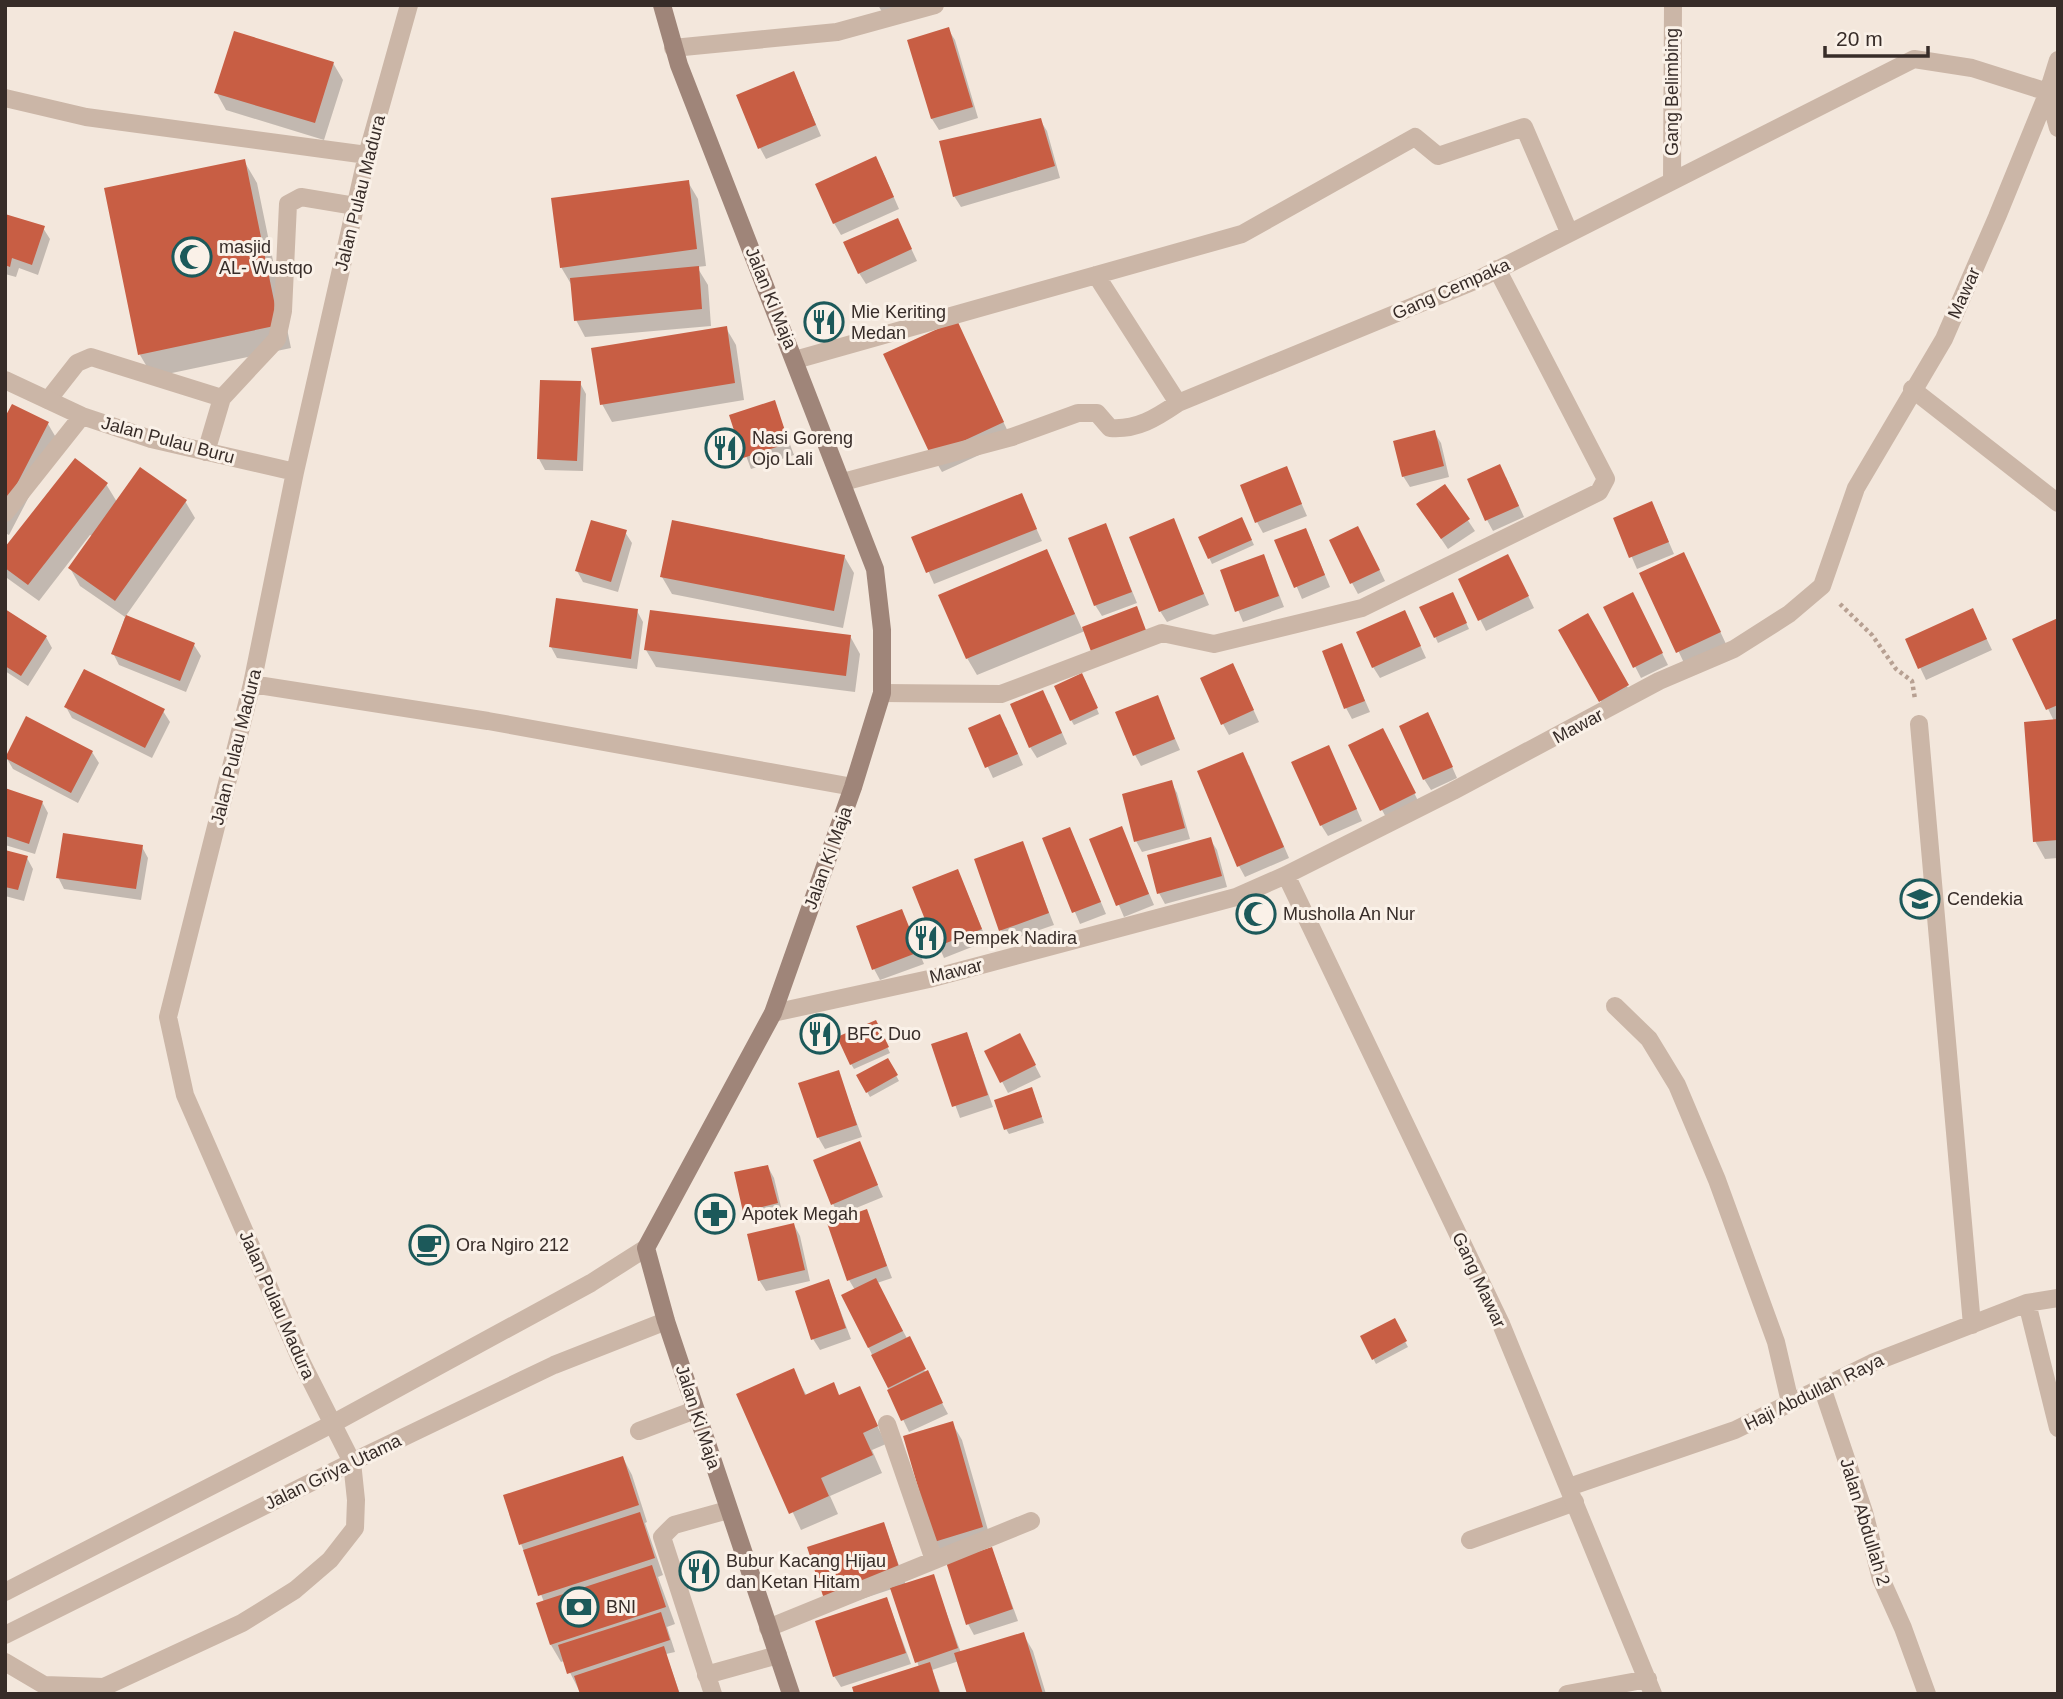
<svg xmlns="http://www.w3.org/2000/svg" width="2063" height="1699" font-family="Helvetica,sans-serif">
	<style>
		.shadow { fill: #0003 }
		.building { fill: #c85e44 }
		.lines { fill: none; stroke-linecap: round; stroke-linejoin: round }
		.path { stroke: #b7a092; stroke-width: 4.5; stroke-dasharray: 3.5 3.5; stroke-linecap: butt }
		.service { stroke: #cbb6a7; stroke-width: 18 }
		.minor { stroke: #cbb6a7; stroke-width: 18 }
		.tertiary { stroke: #cbb6a7; stroke-width: 18 }
		.secondary { stroke: #9f8579; stroke-width: 18 }
		.labels { text-anchor: middle; stroke-width: 6; stroke-linejoin: round; paint-order: stroke }
		.street-label { font-size: 18px; fill: #372c28; stroke: #faf1e8 }
		.poi-label { font-size: 18px; fill: #372c28; stroke: #faf1e8; text-anchor: start }
	</style>
	<rect width="100%" height="100%" fill="#f3e7dc"/>
	<path class="shadow" d="M878 5H910L885 17Z
		M948 29 955 40 978 118 939 130 932 119 909 41Z
		M333 63 343 80 324 140 226 110 216 92Z
		M794 73 821 136 766 159 760 148Z
		M1040 120 1047 131 1060 178 961 207 954 196Z
		M244 161 257 183 291 348 153 377 140 355Z
		M882 170 899 209 841 235 834 223Z
		M688 182 698 199 706 266 697 267 708 285 711 326 585 337 576 320 571 284 561 267Z
		M5 215 43 228 50 239 38 275 19 268 16 277 5 274Z
		M903 231 917 261 866 284 859 273Z
		M956 322 1012 440 942 472 932 455Z
		M726 328 736 345 744 400 612 422 602 404Z
		M580 383 586 394 583 471 545 470 539 459Z
		M774 402 794 455 751 469 731 416Z
		M5 421 48 424 58 441 9 535 5 533Z
		M1434 432 1441 443 1449 477 1410 487 1403 476Z
		M1286 468 1307 516 1263 533 1257 522Z
		M1506 477 1524 517 1493 531 1487 520Z
		M106 484 117 502 185 501 195 518 125 617 80 586 70 568 93 536 90 535 39 601 7 578 5 550Z
		M1445 486 1475 531 1448 549 1425 515Z
		M1021 495 1042 541 934 584 914 538Z
		M1652 503 1674 554 1637 569 1615 519Z
		M1173 521 1209 605 1167 622 1160 611Z
		M1244 524 1254 545 1212 564 1200 538Z
		M1105 525 1137 603 1102 616 1095 605Z
		M625 532 632 543 618 592 583 582 577 571Z
		M1364 539 1385 581 1358 594 1352 583Z
		M1277 541H1311L1330 587 1302 599Z
		M1047 552 1082 629 1136 608 1152 644 1085 631 977 675 967 658Z
		M844 556 854 573 843 628 672 594 662 577Z
		M1264 556 1284 607 1243 622 1222 571Z
		M1689 565 1726 644 1684 663 1642 574Z
		M1514 567 1534 608 1486 631 1460 579Z
		M1455 599 1469 629 1438 643 1422 608Z
		M1638 605 1668 665 1641 678 1605 608Z
		M1973 610 1992 650 1926 680 1907 640Z
		M5 611 46 637 52 648 28 686 5 671Z
		M637 611 643 622 637 669 557 658 551 647Z
		M1588 615 1633 697 1607 712 1561 630Z
		M125 617 194 645 201 656 186 692 119 665 113 653Z
		M2058 620V858L2045 859 2035 841 2054 721 2014 640Z
		M1410 623 1426 658 1380 678 1373 667Z
		M850 636 860 654 855 692 656 667 646 650Z
		M1341 645 1370 712 1352 719 1346 708Z
		M1233 665 1259 722 1229 735 1223 724Z
		M1085 680 1099 714 1074 725 1071 720Z
		M1157 697 1180 750 1141 766 1135 755Z
		M1049 703 1067 744 1037 758 1030 747Z
		M66 707 163 711 170 722 152 758 72 718Z
		M1434 726 1457 778 1431 790 1424 779Z
		M1006 727 1023 765 993 778 970 729Z
		M1389 741 1420 805 1388 821 1382 810Z
		M92 752 99 763 78 803 13 769 6 757Z
		M1334 758 1362 821 1328 836 1321 825Z
		M1249 765 1289 858 1245 877 1239 866Z
		M1171 782 1177 793 1190 839 1142 852 1136 841Z
		M5 790 42 802 48 813 35 854 5 845Z
		M1121 828 1154 905 1124 917 1091 840Z
		M1070 829 1106 914 1080 924 1044 839Z
		M1210 839 1217 850 1227 887 1165 904 1159 893Z
		M1022 843 1054 925 1007 941 1001 930Z
		M142 847 148 858 141 900 64 889 58 877Z
		M5 852 27 858 33 869 24 901 5 896Z
		M958 871 987 941 944 958 914 888Z
		M902 911 924 964 880 980 874 969Z
		M878 1027 890 1053 854 1069 851 1064Z
		M967 1034 993 1107 960 1118 933 1045Z
		M1025 1046 1041 1077 1008 1093 986 1051Z
		M888 1060 899 1081 870 1097 858 1076Z
		M838 1072 862 1137 825 1149 818 1137Z
		M1032 1089 1044 1123 1009 1134 1006 1129Z
		M859 1143 883 1197 839 1215 833 1204Z
		M768 1167 774 1178 783 1215 751 1222 745 1211Z
		M866 1211 892 1278 877 1283 948 1414 909 1432 844 1296 855 1290 849 1280Z
		M794 1225 800 1236 810 1281 766 1291 759 1280Z
		M829 1281 851 1339 820 1350 813 1339Z
		M1394 1321 1408 1347 1376 1364 1362 1337Z
		M793 1371 807 1396H840L859 1388 886 1444 872 1450 882 1473 830 1496 838 1514 801 1530 738 1395Z
		M952 1423 962 1440 992 1544 945 1558 935 1541Z
		M623 1458 632 1475 647 1522 645 1523 663 1575 658 1577 675 1624 667 1627 675 1652 666 1654 680 1694H581L564 1661 561 1662 551 1645 544 1602 521 1544Z
		M884 1524 906 1585 933 1576 961 1653 1023 1634 1033 1651 1046 1694H969L959 1661 932 1670 941 1694H856L919 1667 892 1589 832 1609Z
		M992 1549 1018 1621 974 1635 968 1624Z
		M887 1599 911 1664 841 1687 834 1676Z"/>
	<path class="building" d="M949 27 973 107 931 119 907 40Z
		M234 31 334 62 315 123 214 93Z
		M794 71 816 125 758 149 736 95Z
		M1041 118 1055 166 953 197 939 141Z
		M876 156 894 197 833 224 815 184Z
		M245 159 279 325 138 355 104 188Z
		M689 180 697 249 560 268 551 198Z
		M5 214 45 226 32 265 12 258 10 267 5 265Z
		M898 218 912 249 858 274 843 242Z
		M699 266 702 309 574 321 570 278Z
		M957 320 1004 422 931 456 883 354Z
		M727 326 735 383 600 405 591 348Z
		M540 380 581 381 577 461 537 459Z
		M775 400 789 443 743 458 729 415Z
		M12 404 49 422 5 507V417Z
		M1435 430 1444 466 1402 477 1393 441Z
		M75 458 108 483 28 585 5 568V547Z
		M1500 464 1519 506 1485 521 1467 479Z
		M1287 466 1302 504 1255 523 1240 485Z
		M140 467 187 500 115 601 68 568Z
		M1445 484 1470 519 1441 539 1416 504Z
		M1022 493 1037 529 926 573 911 537Z
		M1652 501 1669 542 1629 558 1613 518Z
		M1242 517 1252 540 1208 559 1198 537Z
		M1174 518 1204 594 1159 612 1129 537Z
		M591 520 627 530 611 582 575 571Z
		M672 520 845 555 834 611 660 577Z
		M1106 523 1132 592 1094 606 1068 538Z
		M1358 526 1380 570 1350 584 1329 540Z
		M1306 528 1325 575 1294 588 1274 540Z
		M1047 549 1075 614 966 659 938 595Z
		M1684 552 1721 632 1676 653 1639 573Z
		M1264 554 1279 596 1235 612 1220 570Z
		M1508 554 1529 596 1478 621 1458 579Z
		M1453 592 1467 623 1434 638 1419 607Z
		M1633 592 1663 653 1633 668 1603 607Z
		M556 598 638 609 631 659 549 647Z
		M1137 606 1147 633 1092 654 1082 627Z
		M1973 608 1987 639 1918 669 1905 639Z
		M5 609 47 636 21 676 5 666Z
		M650 610 851 635 846 676 644 650Z
		M1405 610 1421 646 1372 668 1356 632Z
		M1588 613 1629 685 1599 702 1558 630Z
		M126 615 195 643 180 681 111 654Z
		M2058 618V705L2046 710 2012 639Z
		M1342 643 1365 701 1344 709 1322 651Z
		M1233 663 1254 710 1221 725 1200 678Z
		M84 669 165 709 145 748 64 707Z
		M1082 673 1098 708 1070 721 1054 686Z
		M1043 690 1062 733 1029 748 1010 704Z
		M1158 695 1175 739 1133 756 1115 712Z
		M1428 712 1453 767 1423 780 1399 726Z
		M1000 714 1018 754 985 768 968 728Z
		M26 716 93 751 71 793 5 758Z
		M2058 719V840L2033 842 2024 722Z
		M1383 728 1416 793 1380 811 1348 745Z
		M1329 745 1357 809 1320 826 1291 762Z
		M1243 752 1284 847 1237 867 1197 771Z
		M1172 780 1185 828 1134 842 1122 794Z
		M5 788 43 801 29 844 5 836Z
		M1122 826 1149 894 1116 906 1089 839Z
		M1070 827 1101 902 1072 913 1042 838Z
		M63 833 143 845 136 889 56 878Z
		M1211 837 1222 876 1157 894 1147 855Z
		M1023 841 1049 913 999 931 974 859Z
		M5 850 28 856 18 890 5 887Z
		M958 869 982 929 936 947 912 887Z
		M902 909 919 952 872 970 856 926Z
		M876 1020 889 1047 850 1065 837 1037Z
		M967 1032 988 1095 952 1107 931 1044Z
		M1020 1033 1036 1065 1000 1083 984 1051Z
		M888 1058 898 1075 866 1093 856 1075Z
		M839 1070 857 1125 817 1138 798 1083Z
		M1032 1087 1042 1117 1004 1130 994 1100Z
		M860 1141 878 1185 831 1205 813 1160Z
		M768 1165 778 1203 743 1212 734 1172Z
		M867 1209 887 1266 847 1281 827 1223Z
		M794 1223 805 1270 758 1281 747 1234Z
		M876 1278 903 1331 868 1348 841 1295Z
		M829 1279 846 1328 811 1340 795 1291Z
		M1395 1318 1407 1341 1372 1360 1360 1336Z
		M910 1336 926 1369 888 1388 871 1355Z
		M794 1368 805 1395 834 1382 839 1395 860 1386 878 1426 863 1433 873 1455 821 1478 829 1496 789 1514 736 1394Z
		M928 1370 943 1403 901 1421 887 1390Z
		M953 1421 983 1527 934 1542 903 1436Z
		M623 1456 639 1505 519 1545 503 1495Z
		M640 1512 655 1558 538 1596 523 1550Z
		M884 1522 901 1573 824 1599 807 1547Z
		M992 1547 1013 1609 966 1625 946 1562Z
		M652 1565 666 1607 550 1645 536 1603Z
		M934 1574 958 1648 915 1663 890 1588Z
		M887 1597 906 1653 833 1677 815 1621Z
		M661 1612 670 1640 567 1674 558 1645Z
		M1024 1632 1043 1694H967L954 1653Z
		M664 1646 679 1692 580 1694 574 1676Z
		M930 1662 940 1694H854L852 1687Z"/>
	<g class="lines">
		<path class="path" d="M1840 604 1872 635 1896 669 1912 681 1915 699"/>
		<path class="service" d="M1912 389 2058 503
			M222 398 277 339 283 311 288 204 301 197 355 206
			M48 400 77 363 91 357 222 398 206 452
			M639 1431 695 1410
			M1470 1540 1575 1502
			M5 1662 44 1685 104 1687 242 1623 295 1590 330 1560 355 1528 356 1500 352 1462
			M706 1675 778 1655
			M713 1694 662 1537 674 1525 728 1510"/>
		<path class="minor" d="M673 48 837 32 935 5
			M5 98 86 117 367 155
			M1672 180 1673 5
			M1096 275 1178 403
			M795 360 1242 234 1415 137 1438 156 1524 127 1569 232
			M5 380 82 416 151 439 295 472
			M843 482 1012 437 1078 413H1097L1110 428C1137 430 1156 418 1178 403L1477 280 1914 59 1972 68 2048 92 2058 128
			M5 513 82 416
			M252 684 488 721 853 787
			M882 693 1001 694 1162 633 1214 644 1362 608 1599 492 1606 479 1497 269
			M1919 724 1972 1325
			M1286 875 1501 1324 1653 1694
			M1615 1006 1649 1039 1677 1085 1717 1180 1776 1342 1790 1402
			M773 1013 929 979 1236 897 1286 875 1453 791 1659 681 1734 649 1789 614 1822 586 1856 488 1944 339 1997 217 2048 92 2058 60
			M2027 1303 2058 1428
			M1822 1387 1864 1512 1881 1579 1903 1628 1927 1694
			M887 1424 934 1560
			M352 1462 302 1363 185 1095 168 1017 252 684 295 472 367 155 409 5
			M1569 1487 1735 1430 1872 1363 2027 1303 2058 1298
			M768 1628 1031 1521
			M1567 1694 1648 1679"/>
		<path class="tertiary" d="M5 1592 332 1424 591 1283 646 1248
			M5 1635 352 1462 554 1365 666 1321"/>
		<path class="secondary" d="M662 5 679 65 875 569 882 630V693L853 787 773 1013 646 1248 666 1321 791 1694"/>
	</g>
	<defs>
		<g id="mosque-ring" transform="scale(2.0125)"><circle r="9.5" fill="#faf1e8" stroke="#1c595a" stroke-width="1.5"/><path d="M3.5-4.9A6 6 0 1 0 3.5 4.9A5 5 0 1 1 3.5-4.9Z" fill="#1c595a"/></g>
		<g id="restaurant-ring" transform="scale(2.0125)"><circle r="9.5" fill="#faf1e8" stroke="#1c595a" stroke-width="1.5"/><path d="M-5-6h1v4h1v-4h1v4h1v-4h1v5L-1.5 .5V6h-2V.5L-5-1ZM5-6V6H3V1.5H1.5Q1.5-4 5-6Z" fill="#1c595a"/></g>
		<g id="school-ring" transform="scale(2.0125)"><circle r="9.5" fill="#faf1e8" stroke="#1c595a" stroke-width="1.5"/><path d="M0-5L7-2L0 1L-7-2ZM-4 1L0 2.5L4 1V4Q0 6-4 4Z" fill="#1c595a"/></g>
		<g id="pharmacy-ring" transform="scale(2.0125)"><circle r="9.5" fill="#faf1e8" stroke="#1c595a" stroke-width="1.5"/><path d="M-2-6h4v4h4v4h-4v4h-4v-4h-4v-4h4Z" fill="#1c595a"/></g>
		<g id="cafe-ring" transform="scale(2.0125)"><circle r="9.5" fill="#faf1e8" stroke="#1c595a" stroke-width="1.5"/><path d="M-5.5-4.5H6V0H3Q3 3.5 0 3.5H-2.5Q-5.5 3.5-5.5 0ZM3-3.2v2h1.7v-2ZM-6 4.5H4V6H-6Z" fill="#1c595a"/></g>
		<g id="bank-ring" transform="scale(2.0125)"><circle r="9.5" fill="#faf1e8" stroke="#1c595a" stroke-width="1.5"/><path d="M-6-4H6V4H-6ZM0-2.3a2.3 2.3 0 1 0 0 4.6a2.3 2.3 0 1 0 0-4.6Z" fill="#1c595a"/></g>
	</defs>
	<g fill-rule="evenodd">
		<use href="#mosque-ring" x="192" y="257"/>
		<use href="#restaurant-ring" x="824" y="322"/>
		<use href="#restaurant-ring" x="725" y="448"/>
		<use href="#school-ring" x="1920" y="899"/>
		<use href="#mosque-ring" x="1256" y="914"/>
		<use href="#restaurant-ring" x="926" y="938"/>
		<use href="#restaurant-ring" x="820" y="1034"/>
		<use href="#pharmacy-ring" x="715" y="1214"/>
		<use href="#cafe-ring" x="429" y="1245"/>
		<use href="#restaurant-ring" x="699" y="1571"/>
		<use href="#bank-ring" x="579" y="1607"/>
	</g>
	<g class="labels">
		<g class="street-label">
			<text transform="translate(1672 92) rotate(-90)" y="6">Gang Belimbing</text>
			<text transform="translate(360 193) rotate(-76)" y="6">Jalan Pulau Madura</text>
			<text transform="translate(1451 289) rotate(-24)" y="6">Gang Cempaka</text>
			<text transform="translate(1964 293) rotate(-66)" y="6">Mawar</text>
			<text transform="translate(771 298) rotate(68)" y="6">Jalan Ki Maja</text>
			<text transform="translate(168 440) rotate(15)" y="6">Jalan Pulau Buru</text>
			<text transform="translate(1578 726) rotate(-28)" y="6">Mawar</text>
			<text transform="translate(236 747) rotate(-76)" y="6">Jalan Pulau Madura</text>
			<text transform="translate(828 858) rotate(-70)" y="6">Jalan Ki Maja</text>
			<text transform="translate(956 971) rotate(-14)" y="6">Mawar</text>
			<text transform="translate(1479 1280) rotate(65)" y="6">Gang Mawar</text>
			<text transform="translate(277 1305) rotate(66)" y="6">Jalan Pulau Madura</text>
			<text transform="translate(1814 1392) rotate(-26)" y="6">Haji Abdullah Raya</text>
			<text transform="translate(698 1417) rotate(72)" y="6">Jalan Ki Maja</text>
			<text transform="translate(333 1472) rotate(-26)" y="6">Jalan Griya Utama</text>
			<text transform="translate(1865 1522) rotate(73)" y="6">Jalan Abdullah 2</text>
		</g>
		<g class="poi-label">
			<text x="219" y="253">masjid<tspan x="219" dy="21">AL- Wustqo</tspan></text>
			<text x="851" y="318">Mie Keriting<tspan x="851" dy="21">Medan</tspan></text>
			<text x="752" y="444">Nasi Goreng<tspan x="752" dy="21">Ojo Lali</tspan></text>
			<text x="1947" y="905">Cendekia</text>
			<text x="1283" y="920">Musholla An Nur</text>
			<text x="953" y="944">Pempek Nadira</text>
			<text x="847" y="1040">BFC Duo</text>
			<text x="742" y="1220">Apotek Megah</text>
			<text x="456" y="1251">Ora Ngiro 212</text>
			<text x="726" y="1567">Bubur Kacang Hijau<tspan x="726" dy="21">dan Ketan Hitam</tspan></text>
			<text x="606" y="1613">BNI</text>
		</g>
	</g>
	<rect width="2063" height="1699" fill="none" stroke="#372c28" stroke-width="14"/>
	<path d="M1825 46v10h103v-10" fill="none" stroke="#372c28" stroke-width="3.5"/>
	<text x="1836" y="46" font-size="21" fill="#372c28" stroke="#faf1e8" stroke-width="5" paint-order="stroke">20 m</text>
</svg>
